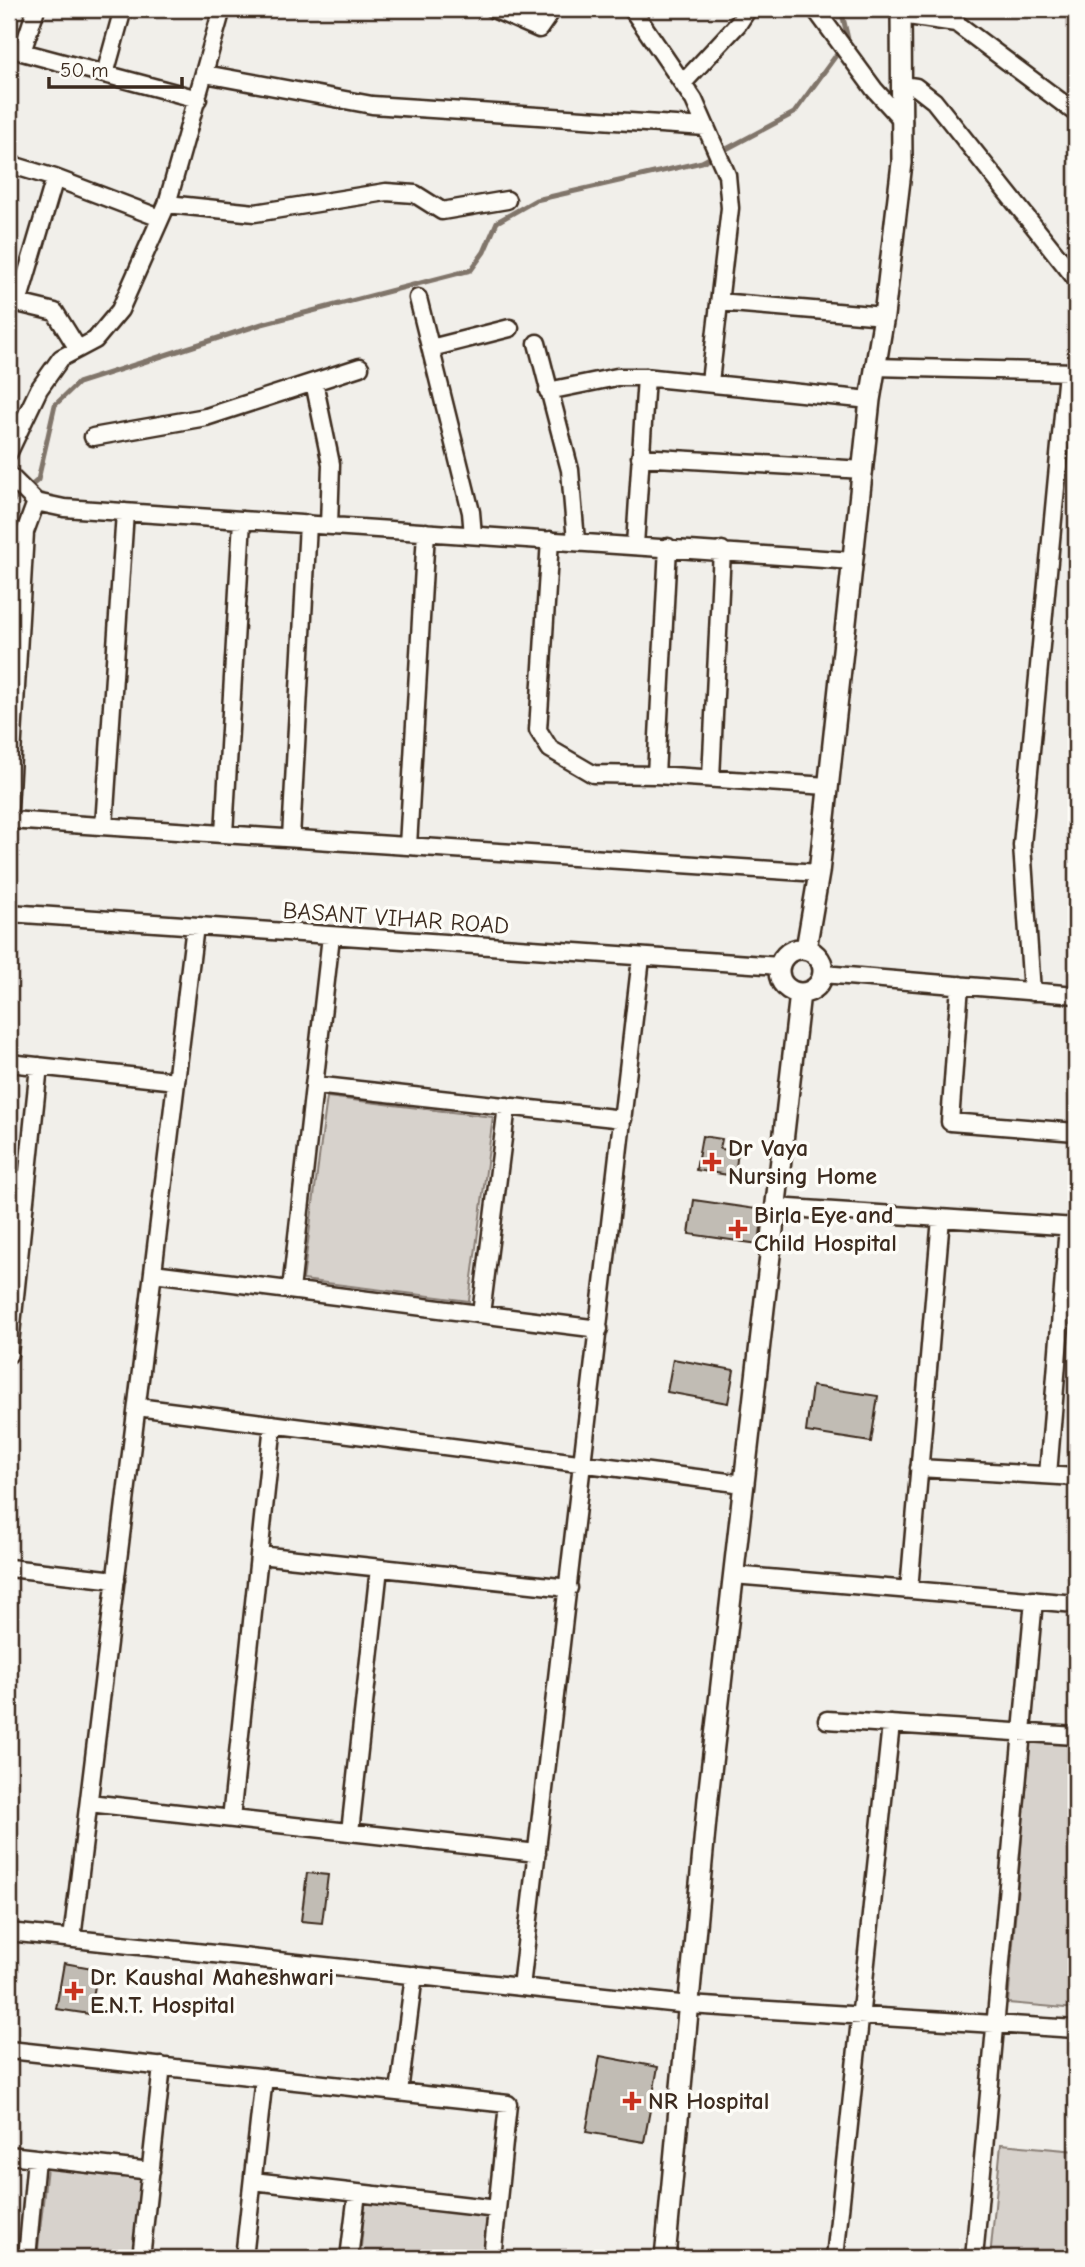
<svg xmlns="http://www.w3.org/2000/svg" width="1085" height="2267" font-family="'Comic Neue',sans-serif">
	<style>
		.green { fill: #d7d2cc; stroke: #897e75; stroke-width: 2 }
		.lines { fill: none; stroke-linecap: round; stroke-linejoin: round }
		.stream { stroke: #80746b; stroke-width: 5 }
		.building { fill: #c1bcb4; stroke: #3b2a1e; stroke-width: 2 }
		.minor-casing { stroke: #3b2a1e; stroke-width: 21 }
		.tertiary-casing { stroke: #3b2a1e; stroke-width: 24 }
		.minor { stroke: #fdfcf7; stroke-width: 16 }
		.tertiary { stroke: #fdfcf7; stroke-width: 19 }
		.poi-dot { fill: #c8321e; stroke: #fdfcf7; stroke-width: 2.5 }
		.labels { text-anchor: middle; stroke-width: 7; stroke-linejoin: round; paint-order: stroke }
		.street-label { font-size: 24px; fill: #3b2a1e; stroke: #fdfcf7 }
		.poi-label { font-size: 24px; font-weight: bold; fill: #3b2a1e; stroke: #fdfcf7; text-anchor: start }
	</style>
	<rect width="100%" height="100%" fill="#f1efea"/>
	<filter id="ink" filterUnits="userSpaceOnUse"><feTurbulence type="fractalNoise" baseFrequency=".0143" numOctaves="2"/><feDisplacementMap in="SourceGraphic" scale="14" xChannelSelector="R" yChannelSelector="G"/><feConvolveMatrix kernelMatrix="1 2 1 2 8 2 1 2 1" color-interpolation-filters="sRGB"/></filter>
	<g filter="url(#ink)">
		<path class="green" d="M327 1097 493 1117 469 1301 303 1280Z
			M1076 1350V1452H1068Z
			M1030 1742 1076 1746V2009L1008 2003Z
			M1001 2144 1076 2151V2258H990Z
			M47 2167 142 2177 134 2258H37Z
			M365 2203 487 2213 483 2258H360Z"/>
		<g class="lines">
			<path class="stream" d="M9 504 38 480 55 405 78 383 262 324 471 270 484 252 497 222 536 200 702 162 794 113 848 39 841 9"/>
		</g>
		<path class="building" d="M702 1136 722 1139 720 1149 738 1151 735 1176 696 1170Z
			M694 1200 763 1210 759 1244 689 1234Z
			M673 1359 734 1370 728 1403 667 1392Z
			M812 1386 878 1396 871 1442 806 1432Z
			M307 1873 328 1875 322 1923 301 1921Z
			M64 1963 98 1969 90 2014 56 2009Z
			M600 2056 658 2067 644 2142 586 2132Z"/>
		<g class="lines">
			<g class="minor-casing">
				<path id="minor" d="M36 9 22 52 198 99
					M493 9 539 29 553 9
					M632 9 694 100 727 175 730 208 710 382
					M815 9 874 89 903 121
					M901 15 956 23 1076 113
					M105 74 123 9
					M205 74 372 105 706 127
					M683 83 738 24 748 9
					M902 85 916 87 934 101 1076 279
					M9 164 55 178 18 303
					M55 178 160 218
					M167 204 255 213 386 192 415 194 442 211 507 200
					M418 298 471 512 473 535
					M9 301 55 312 78 349
					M719 302 884 316
					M537 343 570 470 576 541
					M431 348 510 328
					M874 367 1075 372
					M314 382 331 464 329 526
					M548 391 617 377H644L870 400
					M93 437 206 417 360 367
					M9 452 39 389 61 358 95 340 120 310 167 204 222 9
					M640 457 864 470
					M9 475 36 502 64 508 853 561
					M550 540 538 730 550 749 593 774 656 775 828 786
					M635 545 646 377
					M656 775 668 547
					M711 778 722 550
					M9 808 25 532 36 502
					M9 820 819 873
					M104 826 125 512
					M224 834 242 520
					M291 838 308 524
					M408 846 426 532
					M9 913 780 966
					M823 974 1076 995
					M960 985 950 1122 1076 1132
					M1032 992 1022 845 1067 372
					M9 1063 176 1081
					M314 1085 623 1119
					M9 1178 27 1180
					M775 1207 1076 1227
					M153 1273 599 1329
					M291 1290 331 936
					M481 1314 507 1106
					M9 1354 39 1066
					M137 1407 744 1484
					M919 1468 1076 1477
					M1048 1475 1068 1226
					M259 1555 569 1588
					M9 1568 116 1580
					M733 1575 1076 1604
					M909 1590 941 1218
					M827 1720 1076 1736
					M89 1803 537 1853
					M231 1819 273 1424
					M350 1832 379 1568
					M9 1932 689 2005 1076 2029
					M72 1939 195 926
					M521 1987 641 958
					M9 2050 508 2104 492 2258
					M399 2092 414 1975
					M9 2155 151 2171
					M253 2181 497 2209
					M27 2258 36 2158
					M141 2258 162 2066
					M244 2258 264 2077
					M349 2258 357 2193
					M835 2258 891 1724
					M974 2258 1034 1600"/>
			</g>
			<g class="tertiary-casing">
				<path id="tertiary" d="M806 949 819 873 870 400 884 316 902 163 901 9
					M779 971a22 22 0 1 1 44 0a22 22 0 1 1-44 0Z
					M665 2258 708 1798 800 993"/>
			</g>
			<use href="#minor" class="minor"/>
			<use href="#tertiary" class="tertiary"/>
		</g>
	</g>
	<g class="poi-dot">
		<path d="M708.5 1151.5h7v7h7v7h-7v7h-7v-7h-7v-7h7z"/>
		<path d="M734.5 1218.5h7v7h7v7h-7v7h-7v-7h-7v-7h7z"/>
		<path d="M70.5 1980.5h7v7h7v7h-7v7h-7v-7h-7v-7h7z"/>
		<path d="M628.5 2090.5h7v7h7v7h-7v7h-7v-7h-7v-7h7z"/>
	</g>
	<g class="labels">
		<g class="street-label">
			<text transform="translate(396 918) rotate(4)" y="8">BASANT VIHAR ROAD</text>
		</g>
		<g class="poi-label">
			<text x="728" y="1156">Dr Vaya<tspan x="728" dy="28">Nursing Home</tspan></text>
			<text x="754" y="1223">Birla Eye and<tspan x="754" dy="28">Child Hospital</tspan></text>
			<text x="90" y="1985">Dr. Kaushal Maheshwari<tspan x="90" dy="28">E.N.T. Hospital</tspan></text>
			<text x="648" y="2109">NR Hospital</text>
		</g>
	</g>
	<rect width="1085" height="2267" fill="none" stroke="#fdfcf7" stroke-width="35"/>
	<rect x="18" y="18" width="1050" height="2232" fill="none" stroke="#3b2a1e" stroke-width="2.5" filter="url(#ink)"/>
	<path d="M49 77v10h133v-10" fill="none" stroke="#3b2a1e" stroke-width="3.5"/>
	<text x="60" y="77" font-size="21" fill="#3b2a1e" stroke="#fdfcf7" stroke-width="5" paint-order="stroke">50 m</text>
</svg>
